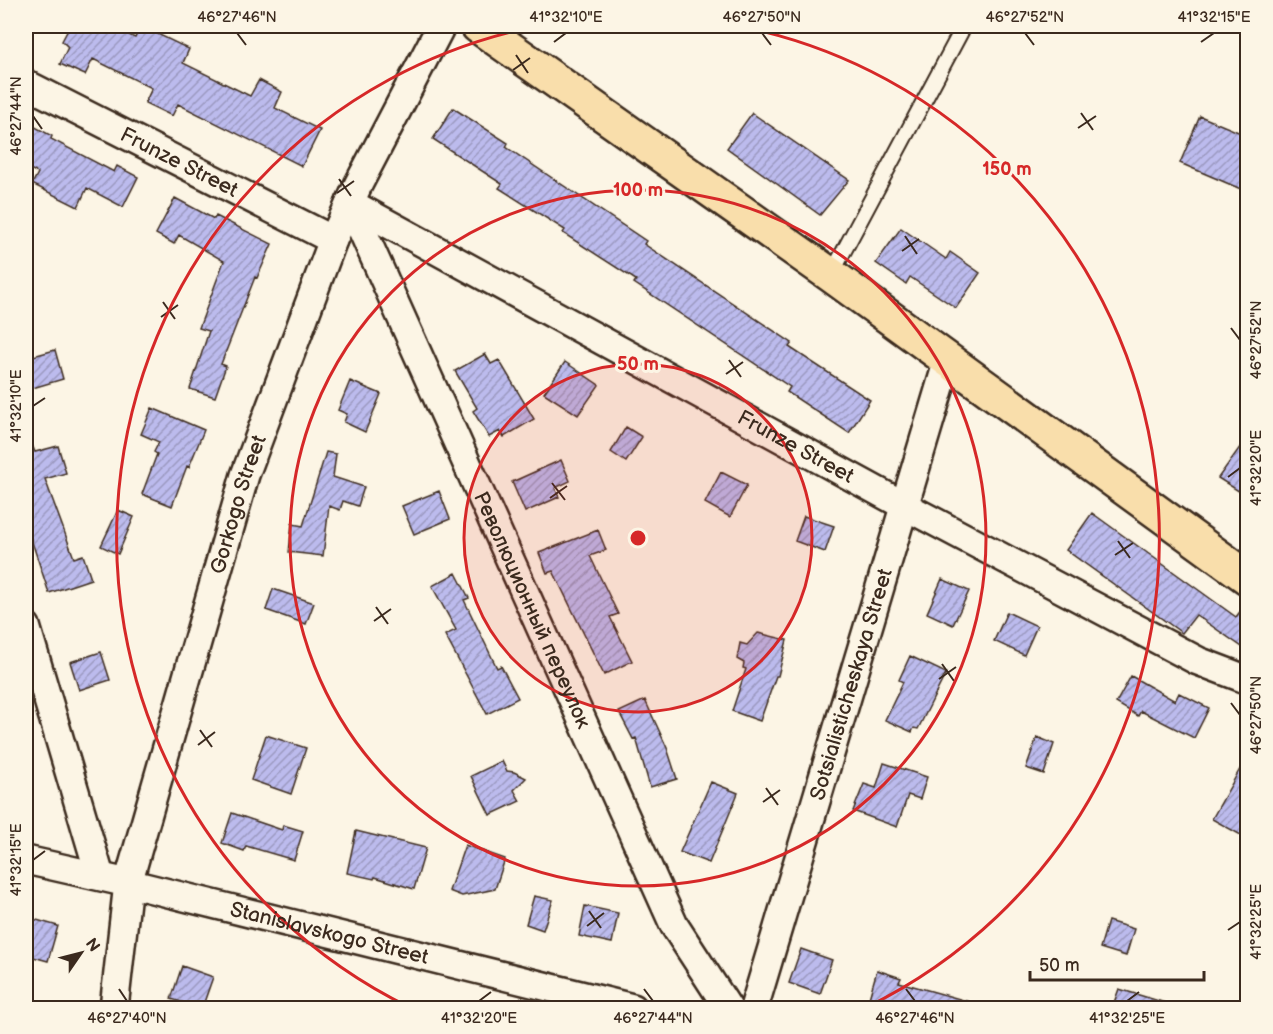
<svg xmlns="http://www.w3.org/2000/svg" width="1273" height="1034" font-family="'Balsamiq Sans',sans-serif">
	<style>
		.building { fill: url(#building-hatch); stroke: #3b2a1e; stroke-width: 1.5 }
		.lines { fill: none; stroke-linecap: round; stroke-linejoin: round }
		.lane-casing { stroke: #3b2a1e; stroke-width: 18 }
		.street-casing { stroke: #3b2a1e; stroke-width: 32 }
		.primary-casing { stroke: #3b2a1e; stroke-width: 38 }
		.lane { stroke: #fcf5e5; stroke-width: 14 }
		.street { stroke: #fcf5e5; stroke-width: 27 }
		.primary { stroke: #f9deab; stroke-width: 33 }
		.ticks { fill: none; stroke: #3b2a1e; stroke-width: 2 }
		.ring { fill: none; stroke: #d62828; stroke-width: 3 }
		.labels { text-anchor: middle; stroke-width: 6; stroke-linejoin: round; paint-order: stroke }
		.street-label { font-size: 21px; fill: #3b2a1e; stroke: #fcf5e5 }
		.centre { fill: #d62828; stroke: #fcf5e5; stroke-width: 3 }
		.ring-label { font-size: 18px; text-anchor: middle; font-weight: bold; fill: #d62828; stroke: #fcf5e5; stroke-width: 6; stroke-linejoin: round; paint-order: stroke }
		.neatline { fill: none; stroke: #3b2a1e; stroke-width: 2 }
		.ticks-label { font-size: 15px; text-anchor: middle; fill: #3b2a1e }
	</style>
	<defs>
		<pattern id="building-hatch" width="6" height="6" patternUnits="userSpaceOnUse" patternTransform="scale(1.5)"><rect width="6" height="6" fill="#bcbbed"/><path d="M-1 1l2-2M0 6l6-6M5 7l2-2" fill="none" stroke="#9a98bf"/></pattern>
	</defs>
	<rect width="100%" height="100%" fill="#fcf5e5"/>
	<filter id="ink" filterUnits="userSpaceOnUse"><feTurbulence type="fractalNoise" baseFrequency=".0167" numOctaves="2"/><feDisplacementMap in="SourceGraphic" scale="12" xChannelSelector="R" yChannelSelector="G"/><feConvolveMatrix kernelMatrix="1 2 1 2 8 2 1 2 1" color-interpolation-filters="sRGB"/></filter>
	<g filter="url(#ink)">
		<path class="building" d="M70 26H111L135 38 141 26 189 49 183 63 250 96 259 80 282 92 275 108 320 130 302 166 178 104 172 116 145 103 152 88 93 59 85 75 60 64 68 47 62 41Z
			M453 108 508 143 506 147 646 241 644 244 792 343 789 347 870 400 849 433 787 392 790 387 634 283 636 280 563 233 565 230 499 188 502 184 433 139Z
			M752 113 849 180 820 215 727 148Z
			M1200 116 1248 136V192L1180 163Z
			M26 122 52 136 51 139 114 172 117 166 138 177 123 207 87 188 78 207 32 184 38 173 26 167Z
			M175 198 214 219 216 216 272 244 257 278 255 277 221 364 226 366 215 397 190 389 209 331 199 328 224 261 179 235 174 244 156 234Z
			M901 228 946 259 950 252 980 273 956 308 910 277 906 284 876 263Z
			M55 350 63 379 26 390V358Z
			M485 354 491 364 499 360 534 419 504 437 500 431 489 437 473 411 477 408 455 371Z
			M565 362 599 385 578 415 544 393Z
			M350 381 381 394 365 432 344 422 347 414 338 410Z
			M152 408 204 430 189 467 187 466 172 506 142 494 157 454 154 452 159 442 141 434Z
			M626 427 642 437 626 462 611 452Z
			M26 433H27L35 452 58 446 66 473 45 479 74 558 83 555 91 579 49 593 26 524Z
			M1248 436V497L1218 478Z
			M326 452 336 454 333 477 364 487 358 506 343 501 340 510 329 506 323 556 289 552 292 524 303 526Z
			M561 460 570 481 555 488 559 497 525 512 512 482Z
			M721 472 747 485 730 517 705 503Z
			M439 491 450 519 414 534 402 506Z
			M118 510 134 517 118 554 101 546Z
			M1092 513 1236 617 1248 601V651L1196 615 1182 633 1066 550Z
			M804 516 834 526 825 552 795 541Z
			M598 530 606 550 590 556 618 614 610 617 632 661 604 675 553 571 547 573 539 553Z
			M456 573 469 598 464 600 497 668 501 666 518 698 487 714 445 635 456 630 432 586Z
			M942 579 969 591 953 625 927 613Z
			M273 589 314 603 306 624 266 610Z
			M1007 612 1037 626 1024 655 994 641Z
			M758 633 787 640 778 676H776L760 721 732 711 746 669 743 668 744 663 737 659 740 643 747 645Z
			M101 652 110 680 79 690 70 662Z
			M910 656 946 673 918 729 914 728 912 732 885 720 903 682 899 680Z
			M1131 676 1175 701 1179 693 1209 708 1194 738 1141 711 1138 716 1116 703Z
			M645 700 667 748 677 779 650 787 636 738 633 739 619 712Z
			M266 735 306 748 291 794 251 780Z
			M1037 737 1054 744 1044 774 1026 768Z
			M1248 755V839L1212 819Z
			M502 761 507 771 514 772 526 778 514 790 520 801 490 815 471 776Z
			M884 763 927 777 920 799 908 795 897 827 853 811 864 784 876 788Z
			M711 782 738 793 709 863 680 852Z
			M232 813 282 830 283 825 303 831 294 860 246 846 244 851 222 843Z
			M356 831 426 848 414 889 375 877 374 879 347 873Z
			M465 845 505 859 495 889 462 896 449 891Z
			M534 896 553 900 543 930 526 924Z
			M585 906 618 913 612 943 579 936Z
			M26 917 58 926 48 961 26 955Z
			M1108 921 1134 929 1126 956 1100 948Z
			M801 949 832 960 820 994 789 983Z
			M182 966 213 977 202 1008 171 999Z
			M877 970 901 978 899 982 974 1003 973 1008H890L868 1002Z
			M1119 989 1169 1004 1168 1008H1112Z"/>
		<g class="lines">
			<g class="lane-casing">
				<path id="lane" d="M831 275 964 26"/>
			</g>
			<g class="street-casing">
				<g id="street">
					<path id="s1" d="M26 84 333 240"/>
					<path id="s2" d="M350 203 905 506 1198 661 1248 680"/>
					<path id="s3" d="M350 203 674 925 728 1008"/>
					<path d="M26 626 100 876"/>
					<path id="s4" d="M26 860 128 883 633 1008"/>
					<path id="s5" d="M114 1008 128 883 245 475 333 240 358 185 441 26"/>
					<path id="s6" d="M754 1008 948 360"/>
				</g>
			</g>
			<g class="primary-casing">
				<path id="primary" d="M478 26 831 275 1248 578"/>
			</g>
			<use href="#lane" class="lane"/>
			<use href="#street" class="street"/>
			<use href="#primary" class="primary"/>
		</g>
	</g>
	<path class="ticks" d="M237 33 246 45M762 33 771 45M1025 33 1034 45M554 42 566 33M1201 42 1214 33M516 55 528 73M513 70 530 58M1081 113 1093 130M33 116 42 129M1078 128 1096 116M339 179 351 196M337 193 354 181M905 236 917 254M902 251 919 239M163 302 175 319M161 317 178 305M1231 328 1240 340M729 360 741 377M726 374 743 362M33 406 45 398M1228 477 1240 468M552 483 565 500M550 498 567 486M1118 541 1130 558M1115 555 1133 543M376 607 388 624M374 621 391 609M942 664 954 681M939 679 956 667M1231 703 1240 715M200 730 212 747M198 745 215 732M766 788 778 805M763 802 780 790M33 860 45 851M589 911 601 928M587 926 604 913M1228 930 1240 922M119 989 127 1001M644 989 653 1001M906 989 915 1001M479 1001 491 992M1127 1001 1139 992"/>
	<circle cx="638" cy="538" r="174" fill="#d62828" fill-opacity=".12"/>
	<g class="ring">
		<circle cx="638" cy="538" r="174"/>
		<circle cx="638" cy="538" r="348"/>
		<path d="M409 1007A522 522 0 0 1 538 26M738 26A522 522 0 0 1 867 1007"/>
	</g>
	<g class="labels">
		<g class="street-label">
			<text dy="7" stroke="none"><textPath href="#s1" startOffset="172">Frunze Street</textPath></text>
			<text dy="7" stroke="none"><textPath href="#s2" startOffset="508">Frunze Street</textPath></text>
			<text dy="7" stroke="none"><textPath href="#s5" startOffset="520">Gorkogo Street</textPath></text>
			<text dy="7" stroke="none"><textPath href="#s3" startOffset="446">Революционный переулок</textPath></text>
			<text dy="7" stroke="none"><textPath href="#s6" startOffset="338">Sotsialisticheskaya Street</textPath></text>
			<text dy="7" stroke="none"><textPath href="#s4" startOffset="312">Stanislavskogo Street</textPath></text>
		</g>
	</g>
	<circle cx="638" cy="538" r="9" class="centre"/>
	<g class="ring-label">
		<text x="1007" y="175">150 m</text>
		<text x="638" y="196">100 m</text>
		<text x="638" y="370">50 m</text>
	</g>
	<rect width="1273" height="1034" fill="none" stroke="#fcf5e5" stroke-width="66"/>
	<g transform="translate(81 953) rotate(55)" stroke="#fcf5e5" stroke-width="4.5" paint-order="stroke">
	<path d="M0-4.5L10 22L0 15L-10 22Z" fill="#3b2a1e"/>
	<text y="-9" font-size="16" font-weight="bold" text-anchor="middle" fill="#3b2a1e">N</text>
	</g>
	<path d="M1030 971v9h174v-9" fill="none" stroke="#3b2a1e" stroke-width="3"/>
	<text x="1039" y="971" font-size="18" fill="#3b2a1e" stroke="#fcf5e5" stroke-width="4.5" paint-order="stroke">50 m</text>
	<rect x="33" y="33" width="1207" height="968" class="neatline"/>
	<g class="ticks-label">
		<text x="237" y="22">46°27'46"N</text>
		<text x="566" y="22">41°32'10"E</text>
		<text x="762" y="22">46°27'50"N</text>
		<text x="1025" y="22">46°27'52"N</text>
		<text x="1214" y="22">41°32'15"E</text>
		<text transform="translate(16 116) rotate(-90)" y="5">46°27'44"N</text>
		<text transform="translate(1256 340) rotate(-90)" y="5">46°27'52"N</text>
		<text transform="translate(16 406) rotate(-90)" y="5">41°32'10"E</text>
		<text transform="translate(1256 468) rotate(-90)" y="5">41°32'20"E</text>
		<text transform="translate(1256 715) rotate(-90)" y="5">46°27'50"N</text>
		<text transform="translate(16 860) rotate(-90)" y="5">41°32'15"E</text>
		<text transform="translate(1256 922) rotate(-90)" y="5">41°32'25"E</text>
		<text x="127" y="1023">46°27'40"N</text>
		<text x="479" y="1023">41°32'20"E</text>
		<text x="653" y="1023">46°27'44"N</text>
		<text x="915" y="1023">46°27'46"N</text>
		<text x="1127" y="1023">41°32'25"E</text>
	</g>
</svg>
